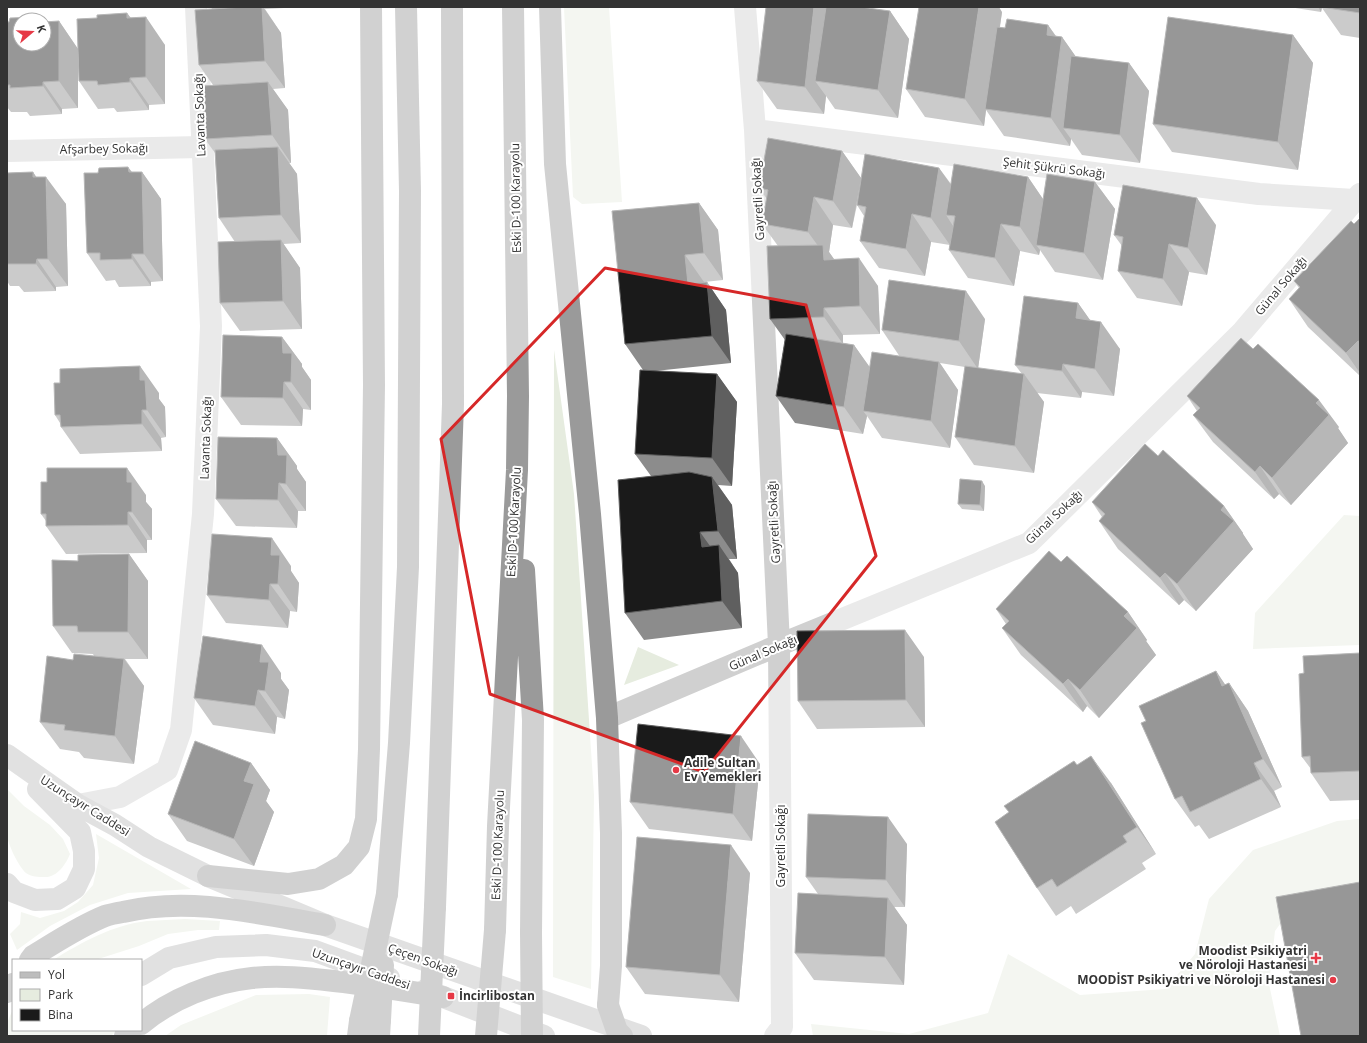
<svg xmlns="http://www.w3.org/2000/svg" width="1367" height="1043" font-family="'Open Sans',sans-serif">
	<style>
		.green { fill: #e6ecdf }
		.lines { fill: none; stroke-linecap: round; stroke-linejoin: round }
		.street { stroke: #d0d0d0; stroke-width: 22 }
		.secondary { stroke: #bdbdbd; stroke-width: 22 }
		.highway { stroke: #9a9a9a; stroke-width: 22 }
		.highway-bridge { stroke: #9a9a9a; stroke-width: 22 }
		.wall { fill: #8c8c8c }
		.shaded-wall { fill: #5f5f5f }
		.building { fill: #1a1a1a; stroke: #5f5f5f }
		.marked { fill: none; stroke: #d62828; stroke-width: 3; stroke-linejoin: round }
		.poi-dot { fill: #e63946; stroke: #fff; stroke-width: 1.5 }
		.labels { text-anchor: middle; stroke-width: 4; stroke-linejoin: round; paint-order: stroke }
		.street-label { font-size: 12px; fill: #333; stroke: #fff }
		.poi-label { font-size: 12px; font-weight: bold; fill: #333; stroke: #fff; text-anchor: start }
	</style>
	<rect width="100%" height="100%" fill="#fff"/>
	<path class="green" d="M564 7H609L622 202 582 204 573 197Z
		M554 350 574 494 594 795 591 989 553 977Z
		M1344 515 1360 516V645L1253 649 1255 613Z
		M638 647 679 665 624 685Z
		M7 789 24 806 50 825 63 839 70 854C66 864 57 878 44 877 39 877 31 877 26 873 19 867 8 845 7 835 5 820 7 804 7 789Z
		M1360 819V896L1291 909 1275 931 1269 984 1280 1036H813L811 1024 909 1034 988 1013 1008 954 1080 995 1165 989 1195 954 1209 899 1253 850 1337 821Z
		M96 834 191 889 128 893 90 905 50 926 17 950 10 934 20 924 21 912 40 918 64 911 78 902 93 885 99 858Z
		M185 919 220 921 219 930H198L168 934 139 946 95 960H53C82 942 113 925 147 921 160 920 172 920 185 919Z
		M309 994 330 997 327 1036H165L181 1025 256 995Z
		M13 1009V1030H117L111 1036H7V1023Z"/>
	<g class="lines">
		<path class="street" d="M745 7 755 130 779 645 782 1027 775 1036
			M755 130 1259 194 1354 200
			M7 151 202 147
			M607 718 779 645 1029 543 1243 331 1360 194
			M78 805 120 797 167 770 181 730 203 514 211 326 196 7"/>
		<path class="secondary" d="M7 755 78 805 115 825 149 847 208 876 325 925 641 1036
			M7 884 14 892 35 900 57 899 75 888 84 869V851L80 832 38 789
			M141 975 169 958 216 947 266 945 315 951 389 978
			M425 990 544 1036"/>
		<path class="highway" d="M550 7 555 164 590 514 607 718 611 833V966L608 1005
			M524 570 533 720 531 933
			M208 876 288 884 319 879 344 865 359 847 366 819 369 749 374 385 371 7
			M387 894 399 743 408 567 410 191 406 7
			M435 907 453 404 452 7
			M495 930 498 826 517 470 518 396 513 7
			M30 960 33 956C56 942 80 926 105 916 111 914 117 913 123 912 189 896 260 914 325 925
			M7 992 13 984
			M141 1024C171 999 213 982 252 978 280 975 307 978 334 981 371 985 407 991 443 997
			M125 1036 133 1030
			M358 1036 360 1021
			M379 1036 380 1020"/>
		<path class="highway-bridge" d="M531 933 532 1036
			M608 1005 617 1031 622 1036
			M380 1020 383 965
			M360 1021 387 894
			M429 1036 435 907
			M486 1036 495 930"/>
	</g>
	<path class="wall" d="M211 7H284V8L265 9 281 33 285 88 273 89 288 110 291 163H289L297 174 301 243 283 244 300 268 302 329 240 331 220 303 235 242 219 218 215 153 205 139 213 85 199 65 212 9Z
		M1289 7H1360V38L1341 35 1322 8 1321 12Z
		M890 11 909 39 898 118 835 109 826 96 824 114 777 109 757 81Z
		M1002 12 1000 27 1005 28 1048 25 1056 36 1062 37 1076 57 1129 63 1149 91 1140 163 1082 155 1071 139 1070 146 1004 136 986 110 984 126 925 117 906 89Z
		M127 13 131 18 165 45V104L149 105V110L117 112 114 108 98 109 79 81 97 18Z
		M39 17 42 20H20V44L59 21 78 49V108L62 109V114L30 116 27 112H11L7 107V22Z
		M1293 35 1313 63 1298 170 1172 152 1153 124Z
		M842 151 861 178 939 168 951 184 1028 177 1043 199 1095 182 1115 209 1103 280 1055 272 1040 250 1039 255 1020 251 1014 286 968 278 949 250 950 245 931 242 925 276 879 268 860 241 864 216 857 205 852 228 833 225 829 252 834 259 878 286 880 334 843 335V343L854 345 869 367 900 357 882 330 985 319 978 368 1022 374 1015 365 1078 303 1090 320 1120 349 1114 396 1082 392 1081 398 1037 393 1044 402 1034 473 974 465 955 437 965 367 940 363 958 390 950 448 882 438 867 416 863 434 795 423 776 396 785 340 770 319 778 246 762 224 767 199 759 188Z
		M128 167 132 172H142L161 199 163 281 151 282V286L119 287 115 280 106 281 87 253 98 173Z
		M33 172 36 177 66 204 68 286 56 287V291L24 292 19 286H10L7 281V173Z
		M699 203 718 230 723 280 704 282V283L707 282 726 310 731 363 655 371 717 374 737 402 732 486 718 485 732 505 737 559H729L738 573 742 628 644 640 625 613 651 476 635 454 643 370 625 344Z
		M1360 218V376L1308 327 1289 299 1299 288 1294 281Z
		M1216 225 1207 275 1189 272 1182 306 1137 298 1118 271 1122 246 1114 235Z
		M282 337 302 364V367L311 380V410L303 409 302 426 241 425 221 397Z
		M159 393V399L165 407 166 437 161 438 162 451 80 454 61 427 60 423 55 415Z
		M1187 396 1339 427 1338 428 1348 443 1291 505 1279 494 1274 499 1213 442 1193 415 1197 411Z
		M277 438 297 466V469L306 482V511H298L297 528 236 526 216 499Z
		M1158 456 1224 506 1243 533V534L1253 549 1196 611 1184 600 1179 605 1118 549 1099 521 1102 517 1092 502Z
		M985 486 984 511 962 509 958 504Z
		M146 495V502L152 509V540H147V553L66 554 46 526V521L41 514Z
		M129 554 148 581V659H125L144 686 134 764 84 758 79 752 60 749 40 722 73 660 94 656 93 654 72 653 53 626 78 561Z
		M1061 562 1128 612 1147 640 1146 641 1156 655 1099 718 1087 706 1083 712 1021 655 1002 628 1006 624 996 609Z
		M291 566V571L299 583 297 612 290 611 288 628 226 623 207 595Z
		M1360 653V800L1330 801 1311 773V769L1302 757 1304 673Z
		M924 657 925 727 817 729 798 701Z
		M1216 671 1225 685 1229 683 1248 711 1282 787 1274 791 1281 807 1209 839 1199 825 1195 827 1175 799 1146 721Z
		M281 673V679L289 690 285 719 277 717 275 734 213 725 194 698Z
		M251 763 270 790 266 801 274 812 254 866 187 841 168 814Z
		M760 764 752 841 649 829 630 802Z
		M1077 765 1111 783 1156 854 1142 863 1146 869 1076 914 1071 906 1056 916 1037 888 1009 812Z
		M907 844 905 907H894L907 925 904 985 814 980 795 953 818 894 806 877Z
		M750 873 739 1002 645 994 626 967Z"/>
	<path class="shaded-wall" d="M262 7H263L281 33 285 88 265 61Z
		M814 7H836L815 81 826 96 824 114 805 87Z
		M979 7H999L1002 12 987 109H985L986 110 984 126 965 99Z
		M1318 7H1322L1321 12Z
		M890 11 909 39 898 118 878 90Z
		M127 13 146 40V17L165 45V104L146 77 127 18Z
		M59 21 78 49V108L59 81Z
		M1048 25 1061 44 1062 37 1081 64 1063 128 1071 139 1070 146 1051 118 1047 35Z
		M1293 35 1313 63 1298 170 1278 142Z
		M1129 63 1149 91 1140 163 1120 135Z
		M130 78 149 105V110L130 82Z
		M43 82 62 109V114L43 86Z
		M268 82 288 110 291 163 272 135Z
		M278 147 297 174 301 243 281 215Z
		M842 151 861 178 852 228 833 201Z
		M128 167 142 187V172L161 199 163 281 144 254 129 172Z
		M939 168 958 195 946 215 953 226 950 245 931 218Z
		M33 172 47 193 46 177 66 204 68 286 48 259 33 177Z
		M1028 177 1047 205 1036 245 1040 250 1039 255 1020 227Z
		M1095 182 1115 209 1103 280 1084 253Z
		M814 197 833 225 829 252 843 272 824 260V254L808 232Z
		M1197 198 1216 225 1207 275 1188 248Z
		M699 203 718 230 723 280 704 253Z
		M912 214 931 242 925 276 906 249Z
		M1001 224 1020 251 1014 286 995 258Z
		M281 240 300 268 302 329 283 301Z
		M1169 244 1189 272 1182 306 1163 279Z
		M132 254 151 282V286L132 259Z
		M685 255 704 282 707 312 688 284Z
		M859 258 878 286 880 334 860 306Z
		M37 259 56 287V291L36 264Z
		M707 282 726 310 731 363 712 336Z
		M966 291 985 319 978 369 959 341Z
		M1078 303 1097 330 1076 318Z
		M824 308 843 335V344L824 317Z
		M1101 322 1120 349 1114 396 1095 369Z
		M282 337 302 364V367L311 380V410L291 382 283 353Z
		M1358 341 1360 343V373L1346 353Z
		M854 345 874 373 863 411 867 416 863 434 844 407Z
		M939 362 958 390 950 448 931 421Z
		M1063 364 1082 392 1081 398 1062 371Z
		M140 366 159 393V399L165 407 166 437 147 410 140 380Z
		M717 374 737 402 732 486 712 458Z
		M1024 374 1044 402 1034 473 1015 446Z
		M284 382 303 409 302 426 283 398Z
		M1319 400 1339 427 1338 428 1348 443 1291 505 1272 478 1316 403Z
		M142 410 161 438 162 451 142 424Z
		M277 438 297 466V469L306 482V511L286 484 278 455Z
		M1260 466 1279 494 1274 499 1255 472Z
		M127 468 146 495V502L152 509V540L132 512 127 482Z
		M712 477 732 505 737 559 718 531Z
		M982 481 985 486 984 511 980 505Z
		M279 483 298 511 297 528 278 500Z
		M1224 506 1243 533V534L1253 549 1196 611 1177 584 1221 510Z
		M128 512 147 540V553L128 525Z
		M700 532 720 560 719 545 738 573 742 628 722 601 702 547Z
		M272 538 291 566V571L299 583 297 612 278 584 271 555Z
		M129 554 148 581V659L128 632Z
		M1165 573 1184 600 1179 605 1160 578Z
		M270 584 290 611 288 628 269 600Z
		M1128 612 1147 640 1146 641 1156 655 1099 718 1080 690 1124 616Z
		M905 630 924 657 925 727 906 700Z
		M262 645 281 673V679L289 690 285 719 265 691 260 662Z
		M124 659 144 686 134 764 115 736Z
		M1216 671 1235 699 1222 686Z
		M1068 679 1087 706 1083 712 1063 684Z
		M1229 683 1248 711 1282 787 1263 759Z
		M258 690 277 717 275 734 255 706Z
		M741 736 760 764 752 841 733 814Z
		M1091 756 1111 783 1156 854 1137 827Z
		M251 763 270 790 266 801 274 812 254 866 234 839 244 781Z
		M1254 763 1274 791 1281 807 1261 779Z
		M888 817 907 844 905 907 886 880Z
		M731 845 750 873 739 1002 720 975Z
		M888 898 907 925 904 985 885 957Z"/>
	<path class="building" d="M244 7H262L265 61 199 65 195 10Z
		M766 7H814L805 87 757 81Z
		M826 7H861L890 11 878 90 815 81Z
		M919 7H979L965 99 906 89Z
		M1321 7H1360V13Z
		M127 13V18L146 17V77L130 78V82L98 85 97 81H79L77 19 97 18V15Z
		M39 17 40 20H20V44H44V22L59 21V81L43 82V86L10 88V85H7V22H9L10 18Z
		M1168 17 1293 35 1278 142 1153 124Z
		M1007 19 1048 25 1047 35 1062 37 1051 118 985 109 997 27 1005 28Z
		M1071 56 1129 63 1120 135 1063 128Z
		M268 82 272 135 205 139 202 86Z
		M768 138 842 151 833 201 814 197 808 232 762 224 768 190 759 188Z
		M278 147 281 215 219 218 215 150Z
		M865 154 939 168 931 218 912 214 906 249 860 241 866 207 857 205Z
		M954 164 1028 177 1020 227 1001 224 995 258 949 250 955 216 946 215Z
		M128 167 129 172H142L144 254H132V259L100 260V253H87L84 173H98L99 168Z
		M33 172V177H46L48 259H37L36 264H7V173Z
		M1047 174 1095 182 1084 253 1036 245Z
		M1123 185 1197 198 1188 248 1169 244 1163 279 1118 271 1123 237 1114 235Z
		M699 203 704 253 685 255 688 284 707 282 712 336 625 344 612 211Z
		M1360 218V342L1358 341 1346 353 1289 299 1300 287 1294 281 1351 221 1354 224Z
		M281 240 283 301 220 303 218 242Z
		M823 245 824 260 859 258 860 306 824 308V317L770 319 767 246Z
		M889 280 966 291 959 341 882 330Z
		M1024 296 1078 303 1076 318 1101 322 1095 369 1063 364 1062 371 1015 365Z
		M786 334 854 345 844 407 776 396Z
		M223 335 282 337 283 353H292L291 382H284L283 398 221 397Z
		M1241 338 1253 349 1258 344 1319 400 1316 403 1329 415 1272 478 1260 466 1255 472 1193 415 1200 408 1187 396Z
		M872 352 939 362 931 421 863 411Z
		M140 366V380H145L147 410H142V424L61 427 60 415H55L54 383H60V369Z
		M965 366 1024 374 1015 446 955 437Z
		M640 370 717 374 712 458 635 454Z
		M218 437 277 438 278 455H287L286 484 279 483 278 500 216 499Z
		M1145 444 1158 456 1163 450 1224 506 1221 510 1234 521 1177 584 1165 573 1160 578 1099 521 1105 514 1092 502Z
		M47 468H127V482H132V512H128V525L46 526V514H41V482H47Z
		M689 472 712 477 718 531 700 532 702 547 719 545 722 601 625 613 618 480Z
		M960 479 982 481 980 505 958 504Z
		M212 534 272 538 271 555H280L278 584H270L269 600 207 595Z
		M1049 551 1061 562 1067 556 1128 612 1124 616 1137 628 1080 690 1068 679 1063 684 1002 628 1009 621 996 609Z
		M129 554 128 632H78L77 626H53L52 560 78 561V555Z
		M905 630 906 700 798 701 797 631Z
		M203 636 262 645 260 662H269L265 691 258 690 255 706 194 698Z
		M1360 653V771L1311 773 1310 756 1302 757 1299 674 1304 673 1303 656Z
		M74 654 124 659 115 736 64 730 65 725 40 722 47 656 73 660Z
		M1216 671 1222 686 1229 683 1263 759 1254 763 1261 779 1190 812 1182 796 1175 799 1141 723 1146 721 1139 706Z
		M638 724 741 736 733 814 630 802Z
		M195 741 251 763 244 781 254 784 234 839 168 814Z
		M1091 756 1137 827 1123 836 1127 842 1057 887 1052 879 1037 888 995 822 1009 812 1004 806 1074 761 1077 765Z
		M808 814 888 817 886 880 806 877Z
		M637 837 731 845 720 975 626 967Z
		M1360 882V1036H1301L1276 897Z
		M798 893 888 898 885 957 795 953Z"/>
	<path d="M0 0H1367V1043H0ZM605 268 806 305 876 556 704 772 490 694 441 439Z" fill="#fff" fill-opacity=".55" fill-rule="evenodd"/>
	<path class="marked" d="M605 268 806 305 876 556 704 772 490 694 441 439Z"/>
	<g class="poi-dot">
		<circle cx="676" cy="770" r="4"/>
		<path d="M1314 952h4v4h4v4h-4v4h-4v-4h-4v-4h4z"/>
		<circle cx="1333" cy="980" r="4"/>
		<rect x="447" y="992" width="8" height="8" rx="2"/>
	</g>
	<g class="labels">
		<g class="street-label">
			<text transform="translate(200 115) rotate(-92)" y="4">Lavanta Sokağı</text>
			<text transform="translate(104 149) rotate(-1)" y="4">Afşarbey Sokağı</text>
			<text transform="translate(1054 168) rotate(7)" y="4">Şehit Şükrü Sokağı</text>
			<text transform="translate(516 198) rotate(-91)" y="4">Eski D-100 Karayolu</text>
			<text transform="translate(758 199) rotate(-93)" y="4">Gayretli Sokağı</text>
			<text transform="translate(1281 286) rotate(-50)" y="4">Günal Sokağı</text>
			<text transform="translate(206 438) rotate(-88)" y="4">Lavanta Sokağı</text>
			<text transform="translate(1054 517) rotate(-43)" y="4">Günal Sokağı</text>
			<text transform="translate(514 522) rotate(-87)" y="4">Eski D-100 Karayolu</text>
			<text transform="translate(774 522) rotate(-93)" y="4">Gayretli Sokağı</text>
			<text transform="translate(763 653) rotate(-23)" y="4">Günal Sokağı</text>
			<text transform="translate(85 806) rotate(32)" y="4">Uzunçayır Caddesi</text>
			<text transform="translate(498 845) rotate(-88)" y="4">Eski D-100 Karayolu</text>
			<text transform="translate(781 846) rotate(-90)" y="4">Gayretli Sokağı</text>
			<text transform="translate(423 960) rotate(20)" y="4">Çeçen Sokağı</text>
			<text transform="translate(361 969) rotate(19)" y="4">Uzunçayır Caddesi</text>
		</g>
		<g class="poi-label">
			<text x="684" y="767">Adile Sultan<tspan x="684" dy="14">Ev Yemekleri</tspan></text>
			<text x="1307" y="955" text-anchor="end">Moodist Psikiyatri<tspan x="1307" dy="14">ve Nöroloji Hastanesi</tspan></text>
			<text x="1325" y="984" text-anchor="end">MOODİST Psikiyatri ve Nöroloji Hastanesi</text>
			<text x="459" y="1000">İncirlibostan</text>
		</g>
	</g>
	<rect width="1367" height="1043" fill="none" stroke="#333333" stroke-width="16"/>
	<rect x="12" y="959" width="130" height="72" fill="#ffffff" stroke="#adadad"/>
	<rect x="20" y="972" width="20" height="6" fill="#bdbdbd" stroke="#adadad"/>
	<text x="48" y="979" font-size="12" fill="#333333">Yol</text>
	<rect x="20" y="989" width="20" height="12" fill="#e6ecdf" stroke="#adadad"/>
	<text x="48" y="999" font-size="12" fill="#333333">Park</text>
	<rect x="20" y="1009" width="20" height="12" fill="#1a1a1a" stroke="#adadad"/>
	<text x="48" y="1019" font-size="12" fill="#333333">Bina</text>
	<g transform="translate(32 32) rotate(71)"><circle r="19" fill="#ffffff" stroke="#adadad"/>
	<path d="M0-3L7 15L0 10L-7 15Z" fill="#e63946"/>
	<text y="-6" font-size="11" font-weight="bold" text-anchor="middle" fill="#333333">K</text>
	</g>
</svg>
